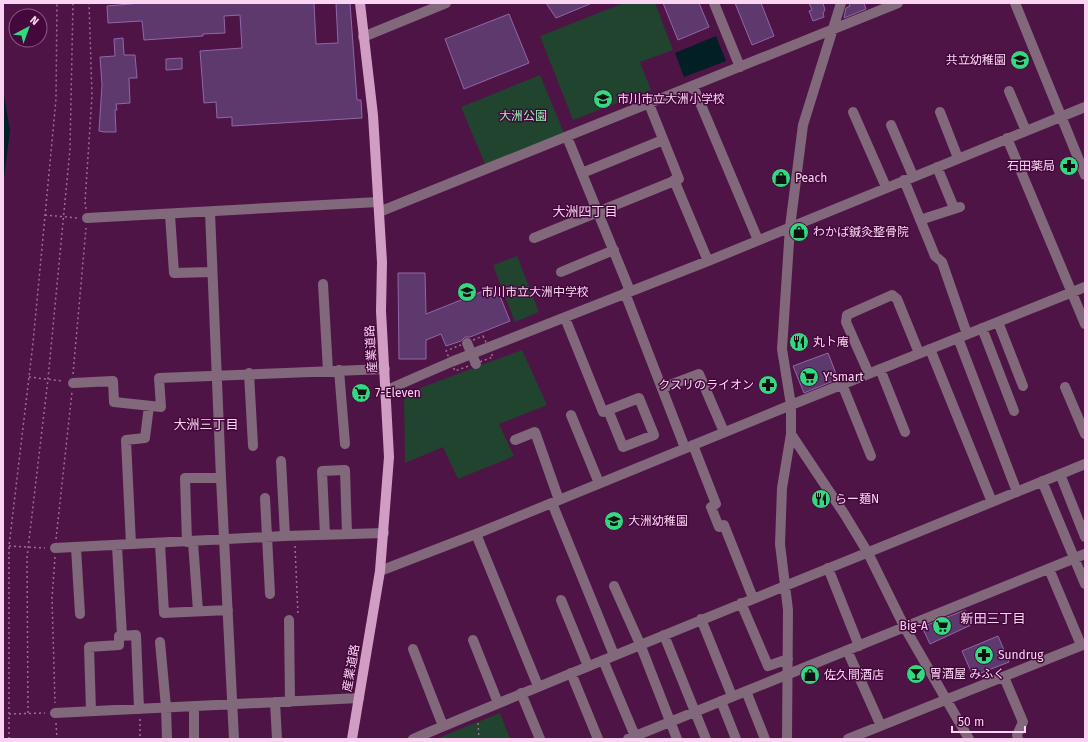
<svg xmlns="http://www.w3.org/2000/svg" width="1088" height="742" font-family="'Fira Sans','Noto Sans JP',sans-serif">
	<style>
		.green { fill: #20442e }
		.water { fill: #011f25 }
		.building { fill: #5d396e; stroke: #9266a7 }
		.lines { fill: none; stroke-linecap: round; stroke-linejoin: round }
		.path { stroke: #9e6d95; stroke-width: 1.5; stroke-dasharray: 2 3; stroke-linecap: butt }
		.minor { stroke: #81687b; stroke-width: 10 }
		.major { stroke: #d19dc5; stroke-width: 10 }
		.minor-bridge { stroke: #81687b; stroke-width: 10 }
		.labels { text-anchor: middle; stroke-width: 3; stroke-linejoin: round; paint-order: stroke }
		.poi-label { font-size: 12px; fill: #fad5f1; stroke: #44083c; text-anchor: start }
		.park-label { font-size: 12px; fill: #95f3b5; stroke: #44083c }
		.street-label { font-size: 12px; fill: #fad5f1; stroke: #44083c }
		.neighbourhood-label { font-size: 13px; fill: #fad5f1; stroke: #44083c }
	</style>
	<rect width="100%" height="100%" fill="#4f1446"/>
	<path class="green" d="M624 3H655L673 50 640 62 651 90 573 120 540 36Z
		M540 75 564 133 485 164 461 107Z
		M517 256 539 312 515 322 493 265Z
		M522 350 547 405 499 424 514 456 458 479 443 447 405 463 404 394Z
		M500 713 510 739H436Z"/>
	<path class="water" d="M716 36 726 61 684 77 675 53Z
		M3 90 10 130 3 186Z"/>
	<path class="building" d="M141 3H314L316 44 338 43 336 3H350L357 100H361L362 118 232 126V117L217 118 216 102 204 103 200 51 242 48 240 15 224 16 225 33 203 34V36L144 40 142 21 108 23 107 6Z
		M546 3H592L556 18Z
		M663 3H699L709 27 678 40Z
		M735 3H761L774 36 752 45Z
		M809 3H823L825 10 823 13 824 17 813 21 809 11 812 10Z
		M849 3H864L866 9 844 18 846 8 850 6Z
		M509 14 529 63 464 89 445 39Z
		M123 38 124 55H135L137 78H129L130 103 116 104 117 110H115L116 132H104L99 131 102 85 100 57 115 56 114 39Z
		M182 58V69L166 70V59Z
		M398 273H425L426 314 496 286 510 321 470 337H465L461 341 446 346 441 334 426 340V359H399Z
		M828 353 838 379 804 393 793 366Z
		M965 610 971 625 930 644 922 627Z
		M998 636 1009 662 973 676 962 651Z"/>
	<g class="lines">
		<path class="path" d="M86 209 85 202 92 96 89 3
			M45 215 77 218
			M483 336 493 357 455 371 446 351Z
			M73 374 86 228
			M29 377 63 381
			M56 539 72 392
			M9 546 45 548
			M295 546 298 615
			M55 557 52 598 55 703
			M28 713 27 557 48 379 70 149 73 3
			M9 714 45 713
			M140 719V739
			M56 723 57 739
			M478 723 479 739
			M9 739V546L33 343 56 99 57 3"/>
		<path class="minor" d="M714 3 740 67
			M1015 3 1085 175
			M363 37 446 3
			M693 86 758 240
			M1009 91 1026 131
			M853 112 886 187
			M940 112 958 158
			M891 125 913 176
			M567 137 630 291
			M1007 138 1085 324
			M937 167 954 208
			M582 173 663 140
			M674 180 708 261
			M904 180 935 256 942 262 967 334
			M210 212 221 478 234 739
			M379 212 898 3
			M170 215 174 273 212 272
			M87 218 378 202
			M920 220 960 207
			M534 238 679 179 649 104
			M561 272 614 250
			M323 284 328 371
			M625 293 685 448
			M565 318 603 412 639 398 654 435 623 447 608 410
			M998 322 1023 386
			M982 328 1014 411
			M958 338 1017 492
			M930 349 992 502
			M880 369 905 432
			M339 370 345 444
			M249 373 253 446
			M869 374 846 322 847 315 892 295 897 299 919 353
			M73 383 113 381 114 402 161 407 159 378 385 369
			M842 384 871 456
			M1065 387 1085 434
			M662 388 699 374 724 432
			M387 390 451 362 708 261 1085 107
			M571 415 599 483
			M791 434 845 515 868 553 905 628 969 739
			M515 440 535 432 559 500
			M693 445 716 504 711 507 719 527 724 525 753 598
			M281 461 285 536
			M1060 474 1085 537
			M1042 481 1085 584
			M265 498 270 594
			M552 503 614 655
			M476 534 538 686
			M325 535 322 471 345 470 347 534
			M187 542 185 478H221
			M193 542 198 611
			M131 544 126 440 145 438 149 406
			M160 544 164 613 228 610
			M117 546 122 636
			M55 548 285 536 384 533
			M76 548 80 614
			M828 568 859 646
			M1049 569 1081 645
			M380 571 476 534 791 405 1085 287
			M614 586 640 644 677 739
			M561 600 588 666
			M741 603 768 666 788 659
			M701 619 732 696
			M289 620 290 702
			M664 635 706 739
			M473 640 498 703
			M160 642 166 707 167 739
			M413 649 443 726
			M847 650 881 726
			M603 660 635 736
			M571 673 598 739
			M1004 677 1023 722 1017 735 1018 739
			M746 691 765 739
			M521 693 540 739
			M721 701 736 739
			M275 702 277 739
			M194 706V739
			M91 711 89 647 119 645V636L136 635 139 709
			M55 713 359 698
			M413 739C636 645 861 556 1085 464
			M628 739 1085 554
			M787 739 788 610 780 544 782 488 791 434V405L782 349 790 227 803 125 841 3
			M848 739 1085 644"/>
		<path class="major" d="M352 739 380 571 389 457 381 311 382 262 373 115 360 3"/>
		<path class="minor-bridge" d="M467 343 476 364"/>
	</g>
	<defs>
		<g id="school-disc" transform="scale(1)"><circle r="9.5" fill="#34d881" stroke="#44083c"/><path d="M0-5L7-2L0 1L-7-2ZM-4 1L0 2.5L4 1V4Q0 6-4 4Z" fill="#111"/></g>
		<g id="pharmacy-disc" transform="scale(1)"><circle r="9.5" fill="#34d881" stroke="#44083c"/><path d="M-2-6h4v4h4v4h-4v4h-4v-4h-4v-4h4Z" fill="#111"/></g>
		<g id="shop-disc" transform="scale(1)"><circle r="9.5" fill="#34d881" stroke="#44083c"/><path d="M-5-2.5h2.3a2.7 3.5 0 0 1 5.4 0H5L5.5 6h-11ZM-1.5-2.5h3a1.5 2.3 0 0 0-3 0Z" fill="#111"/></g>
		<g id="restaurant-disc" transform="scale(1)"><circle r="9.5" fill="#34d881" stroke="#44083c"/><path d="M-5-6h1v4h1v-4h1v4h1v-4h1v5L-1.5 .5V6h-2V.5L-5-1ZM5-6V6H3V1.5H1.5Q1.5-4 5-6Z" fill="#111"/></g>
		<g id="supermarket-disc" transform="scale(1)"><circle r="9.5" fill="#34d881" stroke="#44083c"/><path d="M-6-5.5h2.5l.6 2H6L4.5 2H-2.5L-4.4-4H-6ZM-1.5 3.2a1.3 1.3 0 1 0 .1 0ZM3 3.2a1.3 1.3 0 1 0 .1 0Z" fill="#111"/></g>
		<g id="bar-disc" transform="scale(1)"><circle r="9.5" fill="#34d881" stroke="#44083c"/><path d="M-6-5H6L.8 .8V4.5H3.5V6h-7V4.5H-.8V.8Z" fill="#111"/></g>
	</defs>
	<g fill-rule="evenodd">
		<use href="#school-disc" x="1020" y="60"/>
		<use href="#school-disc" x="603" y="99"/>
		<use href="#pharmacy-disc" x="1069" y="166"/>
		<use href="#shop-disc" x="781" y="178"/>
		<use href="#shop-disc" x="799" y="232"/>
		<use href="#school-disc" x="467" y="292"/>
		<use href="#restaurant-disc" x="799" y="342"/>
		<use href="#supermarket-disc" x="809" y="377"/>
		<use href="#pharmacy-disc" x="768" y="385"/>
		<use href="#supermarket-disc" x="361" y="393"/>
		<use href="#restaurant-disc" x="821" y="499"/>
		<use href="#school-disc" x="614" y="521"/>
		<use href="#supermarket-disc" x="942" y="626"/>
		<use href="#pharmacy-disc" x="984" y="655"/>
		<use href="#bar-disc" x="916" y="674"/>
		<use href="#shop-disc" x="810" y="675"/>
	</g>
	<g class="labels">
		<g class="poi-label">
			<text x="1006" y="64" text-anchor="end">共立幼稚園</text>
			<text x="617" y="103">市川市立大洲小学校</text>
			<text x="1055" y="170" text-anchor="end">石田薬局</text>
			<text x="795" y="182">Peach</text>
			<text x="813" y="236">わかば鍼灸整骨院</text>
			<text x="481" y="296">市川市立大洲中学校</text>
			<text x="813" y="346">丸ト庵</text>
			<text x="823" y="381">Y'smart</text>
			<text x="754" y="389" text-anchor="end">クスリのライオン</text>
			<text x="375" y="397">7-Eleven</text>
			<text x="835" y="503">らー麺N</text>
			<text x="628" y="525">大洲幼稚園</text>
			<text x="928" y="630" text-anchor="end">Big-A</text>
			<text x="998" y="659">Sundrug</text>
			<text x="930" y="678">胃酒屋 みふく</text>
			<text x="824" y="679">佐久間酒店</text>
		</g>
		<g class="park-label">
			<text x="523" y="120">大洲公園</text>
		</g>
		<g class="street-label">
			<text transform="translate(371 349) rotate(-94)" y="4">産業道路</text>
			<text transform="translate(351 668) rotate(-80)" y="4">産業道路</text>
		</g>
		<g class="neighbourhood-label">
			<text x="585" y="216">大洲四丁目</text>
			<text x="206" y="429">大洲三丁目</text>
			<text x="993" y="623">新田三丁目</text>
		</g>
	</g>
	<rect width="1088" height="742" fill="none" stroke="#fad5f1" stroke-width="8"/>
	<g transform="translate(28 28) rotate(41)"><circle r="19" fill="#44083c" stroke="#8d5a84"/>
	<path d="M0-3L7 15L0 10L-7 15Z" fill="#34d881"/>
	<text y="-6" font-size="11" font-weight="bold" text-anchor="middle" fill="#fad5f1">N</text>
	</g>
	<path d="M952 726v6h73v-6" fill="none" stroke="#fad5f1" stroke-width="2"/>
	<text x="958" y="726" font-size="12" fill="#fad5f1" stroke="#44083c" stroke-width="3" paint-order="stroke">50 m</text>
</svg>
